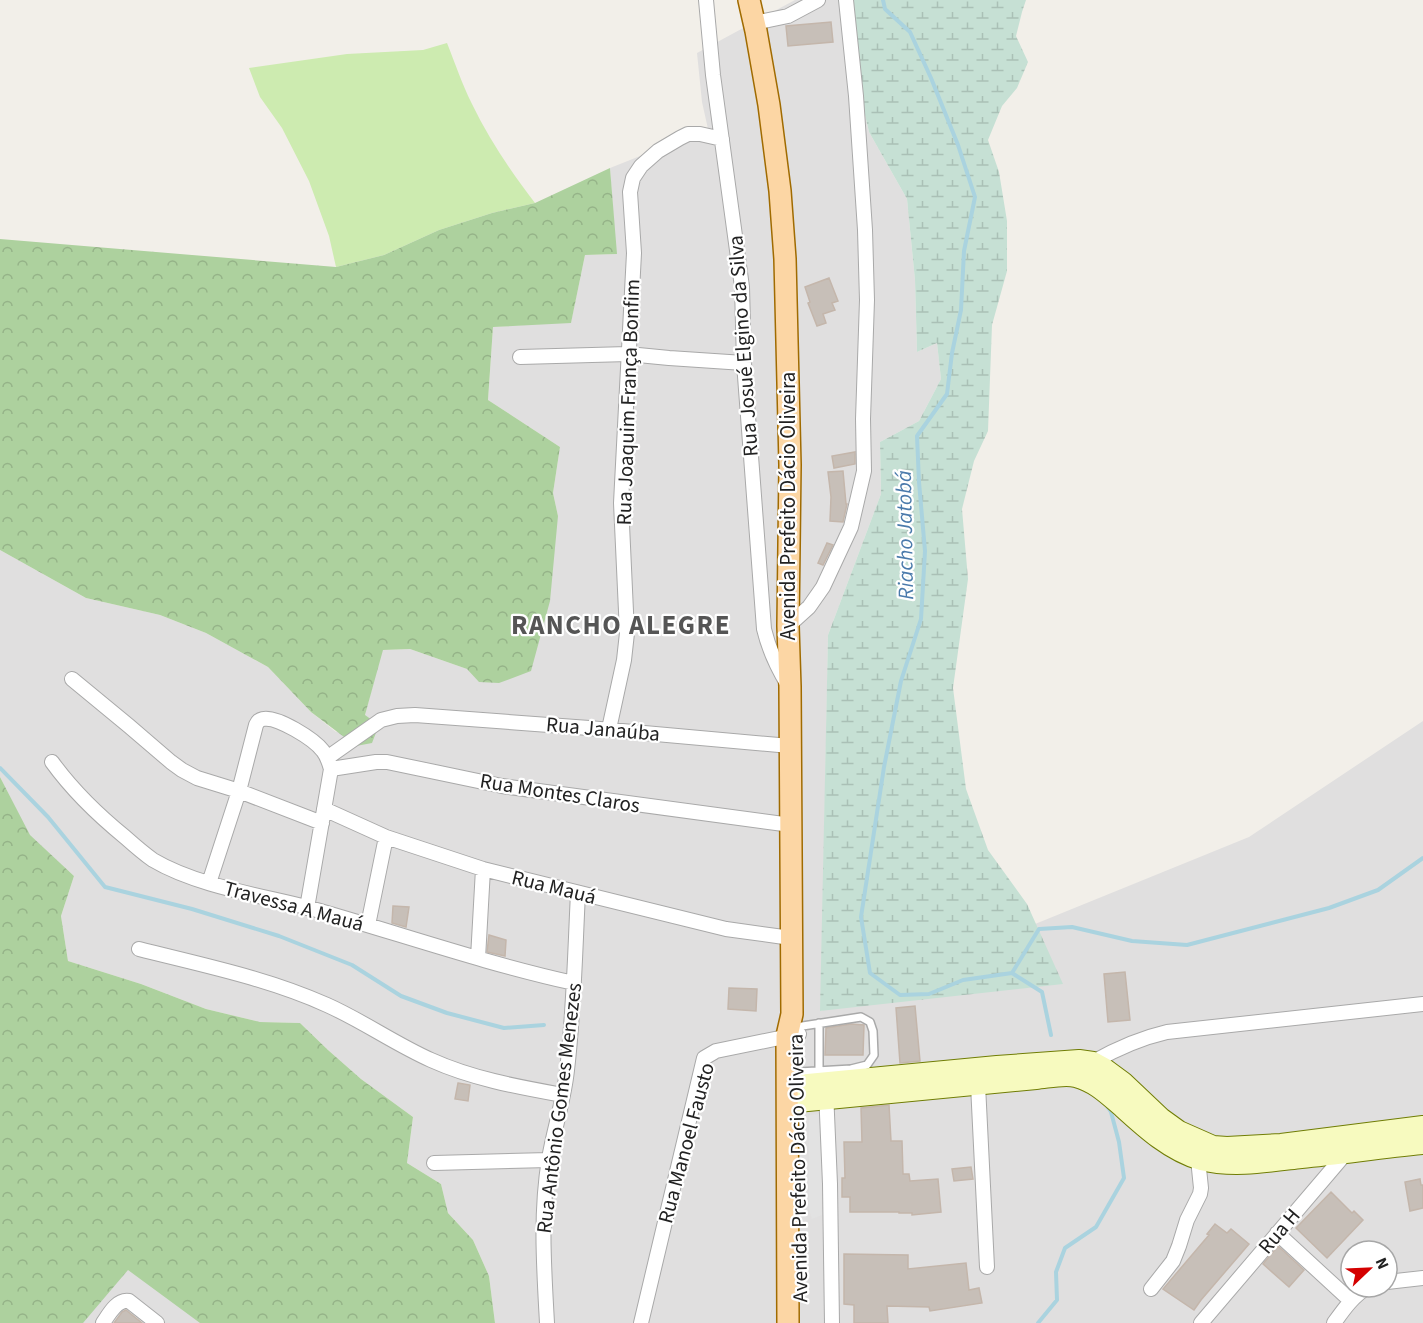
<svg xmlns="http://www.w3.org/2000/svg" width="1423" height="1323" font-family="'Source Sans 3',sans-serif">
	<style>
		.residential { fill: #e0dfdf; fill-rule: evenodd }
		.grass { fill: #cdebb0 }
		.forest { fill: url(#forest-crowns) }
		.wetland { fill: url(#wetland-marsh) }
		.parking { fill: #e2e2e2 }
		.lines { fill: none; stroke-linecap: round; stroke-linejoin: round }
		.stream { stroke: #aad3df; stroke-width: 4 }
		.building { fill: #c7bfb8; stroke: #c4b6ab; stroke-width: 1.5 }
		.lane-casing { stroke: #a9a9a9; stroke-width: 10 }
		.street-casing { stroke: #a9a9a9; stroke-width: 16 }
		.secondary-casing { stroke: #707d05; stroke-width: 22 }
		.primary-casing { stroke: #a06b00; stroke-width: 24 }
		.lane { stroke: #fff; stroke-width: 7 }
		.street { stroke: #fff; stroke-width: 14 }
		.secondary { stroke: #f7fabf; stroke-width: 20 }
		.primary { stroke: #fcd6a4; stroke-width: 21 }
		.labels { text-anchor: middle; stroke-width: 4.5; stroke-linejoin: round; paint-order: stroke }
		.street-label { font-size: 21px; fill: #222; stroke: #fff }
		.water-label { font-size: 22px; font-style: italic; fill: #4a7aab; stroke: #fff }
		.district-label { font-size: 27px; font-weight: bold; letter-spacing: 1.5px; fill: #555; stroke: #fff }
	</style>
	<defs>
		<pattern id="forest-crowns" width="20" height="18" patternUnits="userSpaceOnUse" patternTransform="scale(1.5)"><rect width="20" height="18" fill="#add19e"/><path d="M2 6a3 3 0 1 1 6 0M12 15a3 3 0 1 1 6 0" fill="none" stroke="#95b388"/></pattern>
		<pattern id="wetland-marsh" width="20" height="14" patternUnits="userSpaceOnUse" patternTransform="scale(1.5)"><rect width="20" height="14" fill="#c6e0d4"/><path d="M1 5h8M5 5V1M11 12h8M15 12V8" fill="none" stroke="#aac0b6"/></pattern>
	</defs>
	<rect width="100%" height="100%" fill="#f2efe9"/>
	<path class="residential" d="M795 0H838L869 132 907 199 915 280 917 352 937 343 941 379 919 421 880 442 881 494 828 635 821 1011 1249 837 1423 721V1323H495L489 1276 473 1240 448 1213 441 1184 407 1163 413 1117 361 1079 328 1050 300 1023 260 1022 206 1009 141 984 68 961 61 916 74 876 29 835 0 777V550L86 598 160 615 206 633 268 667 311 712 336 732 365 715 382 650 410 649 467 669 558 516 553 493 560 447 488 400 493 327 571 322 585 255 616 254 610 168 708 129 702 102 697 53ZM1351 1251H1387V1287H1351Z
		M150 1224 264 1323H49Z"/>
	<path class="grass" d="M447 43C455 63 462 84 472 104 489 139 511 172 535 203L492 213 439 230 384 255 336 267 329 236 309 181 282 128 260 97 249 68 347 54 423 50Z"/>
	<path class="forest" d="M610 168 617 254 585 255 571 323 493 327 488 400 560 447 553 493 558 516 550 601 531 671 499 683 479 682 467 669 410 649 383 650 365 715 379 725 372 743 356 746 311 712 268 667 206 633 160 615 86 598 0 550V239L336 267 384 255 439 230 492 213 535 203Z
		M0 777 30 835 74 876 61 916 68 961 141 984 206 1009 260 1022 300 1023 328 1050 361 1079 413 1117 407 1163 441 1184 448 1213 473 1240 489 1276 495 1323H200L128 1270 83 1323H0Z"/>
	<path class="wetland" d="M838 0H1026L1022 12 1016 36 1028 62 1017 88 1002 106 988 140 999 172 1007 221V271L992 325 988 431 974 461 962 509 968 579 953 688 966 789 988 850 1027 904 1063 984 820 1011 828 635 881 494 880 442 919 421 941 379 937 343 917 352 915 280 907 199 869 132Z"/>
	<path class="parking" d="M821 1114 822 1215 812 1219 809 1210V1115Z"/>
	<g class="lines">
		<path class="stream" d="M883 0 885 9 910 32 931 78 958 145 975 197 964 251 961 310 952 353 947 394 917 436 919 482 925 551 921 619 901 681 884 767 861 917 870 973 900 995 929 994 963 980 1012 973 1042 992 1051 1035
			M0 768 48 817 105 887 192 909 279 936 352 965 401 996 447 1013 504 1028 544 1025
			M1012 973 1039 929 1072 927 1132 941 1187 945 1329 908 1378 890 1423 858
			M1038 1323 1057 1300 1056 1272 1065 1248 1096 1227 1124 1178 1119 1142 1111 1112 1107 1106"/>
	</g>
	<path class="building" d="M831 22 833 42 788 46 786 26Z
		M829 278 838 301 832 303 835 310 823 314 826 323 817 326 808 303 810 302 805 287Z
		M855 452V464L834 468 832 456Z
		M843 471 846 504H847L843 522 830 521 831 497 828 472Z
		M827 543 833 545 823 565 818 563Z
		M393 906 409 907 406 927 392 923Z
		M489 935 506 940 505 956 487 952Z
		M1125 972 1130 1020 1108 1022 1104 974Z
		M729 988 757 989 756 1011 728 1009Z
		M915 1006 920 1061 900 1063 896 1008Z
		M851 1024 864 1025 863 1055H825L826 1028Z
		M458 1083 470 1085 468 1101 455 1099Z
		M889 1105 891 1141H902L903 1174H909L910 1181 938 1179 941 1212 912 1215V1213H899V1212H850V1197H842V1178H845L844 1142H862L861 1108Z
		M971 1167 973 1179 954 1181 952 1169Z
		M1420 1179 1421 1185H1423V1208L1410 1211 1405 1182Z
		M1331 1192 1352 1213 1354 1211 1363 1220 1327 1258 1296 1228Z
		M1215 1224 1227 1233 1231 1229 1249 1244 1201 1300 1194 1310 1163 1289 1209 1235 1207 1234Z
		M1278 1246 1304 1270 1289 1287 1263 1264Z
		M844 1254 908 1255V1269L966 1263 969 1290 979 1288 982 1303 930 1311 929 1307 887 1306 888 1323H854V1305L844 1304Z
		M126 1310 142 1323H114L122 1312Z"/>
	<g class="lines">
		<g class="lane-casing">
			<path id="lane" d="M819 1023V1071
				M796 1027 861 1017 870 1022 873 1031 874 1055 867 1065 851 1069 799 1072"/>
		</g>
		<g class="street-casing">
			<path id="street" d="M706 0 713 75 742 287 744 363 764 629C769 650 777 667 788 685
				M754 23 788 16 818 0
				M520 357 628 354 669 358 744 363
				M788 626 809 607 823 587 851 527 864 471 863 419 867 300 865 230 856 96 846 0
				M72 679 129 726 171 762 182 770 197 778 239 791 322 823
				M609 729 624 660 627 633 621 503 634 253 630 192 633 178 641 166 658 151 680 138 688 134H700L722 139
				M327 758 381 720 397 716 415 715 589 728 790 746
				M52 762C73 791 98 815 125 837 134 845 143 853 153 860 195 885 258 895 306 907 395 932 483 963 574 983
				M331 769 376 762H387L502 786 791 825
				M324 809 386 837 483 869 726 929 791 938
				M209 883 239 791 256 725C258 721 259 720 263 719 277 716 314 739 323 751 327 756 329 762 331 769L307 908
				M368 925 386 837
				M139 949C202 965 267 978 327 1005 363 1021 395 1044 431 1060 473 1079 519 1087 563 1095
				M478 958 483 869
				M1093 1062C1116 1049 1141 1038 1167 1032L1423 1004
				M978 1085 987 1267
				M826 1091 830 1184 832 1323
				M434 1163 549 1160
				M1277 1233 1351 1301
				M1387 1282 1423 1278
				M1151 1289 1173 1261 1179 1246 1187 1220 1200 1194 1201 1188 1198 1159
				M103 1323C109 1314 117 1299 129 1301L157 1323
				M547 1323C544 1268 540 1214 549 1159 554 1129 564 1100 567 1070 574 1011 575 952 578 893
				M641 1323 704 1058 716 1051 799 1034
				M1201 1323 1346 1153V1150
				M1334 1323C1344 1309 1353 1296 1368 1287"/>
		</g>
		<g class="secondary-casing">
			<path id="secondary" d="M787 1086 997 1066 1079 1060 1093 1062 1104 1068 1123 1082 1161 1118 1179 1131 1213 1146 1227 1147 1281 1144 1423 1126
				M787 1103 1036 1079C1048 1078 1064 1074 1076 1077 1095 1082 1108 1095 1122 1107 1145 1128 1170 1151 1201 1160 1233 1168 1268 1162 1301 1158 1341 1154 1382 1148 1423 1144"/>
		</g>
		<g class="primary-casing">
			<path id="primary" d="M749 0 756 31 769 105 780 191 785 259 790 465 788 626 790 687 792 1014 787 1036 788 1323"/>
		</g>
		<use href="#lane" class="lane"/>
		<use href="#street" class="street"/>
		<use href="#secondary" class="secondary"/>
		<use href="#primary" class="primary"/>
	</g>
	<g class="labels">
		<g class="street-label">
			<text transform="translate(743 346) rotate(-94)" y="7">Rua Josué Elgino da Silva</text>
			<text transform="translate(628 402) rotate(-88)" y="7">Rua Joaquim França Bonfim</text>
			<text transform="translate(788 506) rotate(-90)" y="7">Avenida Prefeito Dácio Oliveira</text>
			<text transform="translate(603 729) rotate(5)" y="7">Rua Janaúba</text>
			<text transform="translate(560 793) rotate(9)" y="7">Rua Montes Claros</text>
			<text transform="translate(554 887) rotate(14)" y="7">Rua Mauá</text>
			<text transform="translate(294 906) rotate(15)" y="7">Travessa A Mauá</text>
			<text transform="translate(559 1108) rotate(-83)" y="7">Rua Antônio Gomes Menezes</text>
			<text transform="translate(686 1143) rotate(-75)" y="7">Rua Manoel Fausto</text>
			<text transform="translate(798 1168) rotate(-91)" y="7">Avenida Prefeito Dácio Oliveira</text>
			<text transform="translate(1279 1231) rotate(-50)" y="7">Rua H</text>
		</g>
		<g class="water-label">
			<text transform="translate(904 535) rotate(-91)" y="8">Riacho Jatobá</text>
		</g>
		<g class="district-label">
			<text x="621" y="634">RANCHO ALEGRE</text>
		</g>
	</g>
	<g transform="translate(1369 1269) rotate(67)"><circle r="28" fill="#ffffff" stroke="#a7a7a7" stroke-width="1.5"/>
	<path d="M0-4.5L10 22L0 15L-10 22Z" fill="#d40000"/>
	<text y="-9" font-size="16" font-weight="bold" text-anchor="middle" fill="#222222">N</text>
	</g>
</svg>
